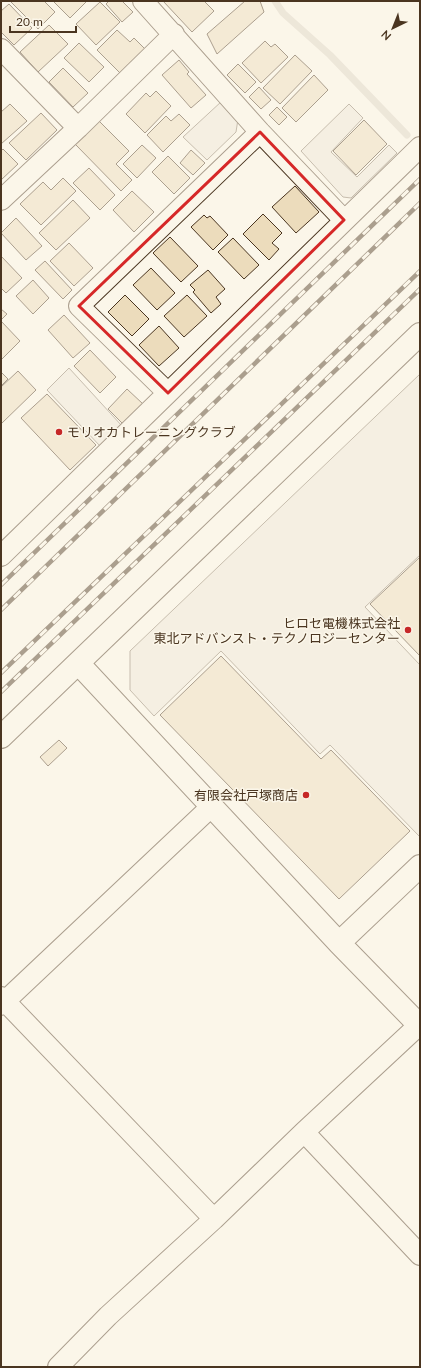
<svg xmlns="http://www.w3.org/2000/svg" width="421" height="1368" font-family="Lato,'Noto Sans JP',sans-serif">
	<style>
		.parking { fill: #ede7d9; stroke: #887966 }
		.lines { fill: none; stroke-linecap: round; stroke-linejoin: round }
		.stream { stroke: #dcd4c6; stroke-width: 7 }
		.building { fill: #ecdcbc; stroke: #4a3520 }
		.minor-casing { stroke: #4a3520; stroke-width: 22 }
		.tertiary-casing { stroke: #4a3520; stroke-width: 24 }
		.minor { stroke: #fbf6e9; stroke-width: 20 }
		.tertiary { stroke: #fbf6e9; stroke-width: 22 }
		.rail-casing { stroke: #4a3520; stroke-width: 4.5 }
		.rail { stroke: #fbf6e9; stroke-width: 3; stroke-dasharray: 9; stroke-linecap: butt }
		.marked { fill: none; stroke: #d62828; stroke-width: 3; stroke-linejoin: round }
		.poi-dot { fill: #c62828; stroke: #fbf6e9; stroke-width: 1.5 }
		.labels { text-anchor: middle; stroke-width: 3; stroke-linejoin: round; paint-order: stroke }
		.poi-label { font-size: 13px; fill: #4a3520; stroke: #fbf6e9; text-anchor: end }
	</style>
	<rect width="100%" height="100%" fill="#fbf6e9"/>
	<path class="parking" d="M222 101 238 119 236 132 207 160 183 137Z
		M349 104 363 118 331 152 357 177 389 145 397 153 351 198 343 197 301 151Z
		M69 368 122 426 101 447 47 390Z
		M420 374V555L365 607 420 665V837L330 745 320 754 221 651 154 716 130 690V651Z"/>
	<g class="lines">
		<path class="stream" d="M275 1 283 13 330 55 407 135"/>
	</g>
	<path class="building" d="M12 1H44L55 12 38 29 11 2Z
		M53 1H87L70 18Z
		M109 1H122L133 12 122 22 106 4Z
		M163 1H204L214 11 192 32Z
		M245 1H260L264 12 217 54 207 34Z
		M100 2 120 22 96 45 76 24Z
		M9 4 32 28 14 45 1 32V11Z
		M49 25 68 44 38 72 20 52Z
		M117 30 130 42 134 38 146 50 121 74 97 50Z
		M265 41 271 47 275 44 288 57 261 83 242 63Z
		M79 43 104 67 89 82 64 58Z
		M295 55 312 71 280 104 263 88Z
		M179 60 189 72 187 74 206 95 191 108 162 75Z
		M238 64 256 82 245 93 227 75Z
		M63 68 88 93 73 107 49 82Z
		M314 75 328 90 296 122 282 108Z
		M259 87 271 100 261 109 249 97Z
		M156 91 171 106 145 133 126 114 146 93 150 97Z
		M10 104 27 121 1 144V112Z
		M277 107 287 117 279 125 269 115Z
		M41 113 57 130 26 160 9 143Z
		M179 114 190 125 163 152 147 135 166 116 171 121Z
		M364 120 387 144 356 175 333 151Z
		M99 121 129 151 116 164 132 180 121 191 75 144Z
		M142 145 156 158 137 178 123 164Z
		M3 149 18 164 1 180V151Z
		M191 150 205 163 193 175 180 163Z
		M168 156 190 178 174 194 152 172Z
		M89 168 115 195 100 210 73 183Z
		M63 178 76 191 41 225 20 204 43 182 51 190Z
		M295 186 319 212 296 233 272 207Z
		M132 191 154 212 134 232 113 210Z
		M73 200 90 218 56 250 39 233Z
		M263 214 282 233 272 243 279 249 269 260 243 234Z
		M204 215 207 218 210 216 228 235 213 250 191 227Z
		M16 218 42 246 26 260 1 233Z
		M170 237 198 266 181 282 153 253Z
		M233 238 259 265 244 279 218 252Z
		M69 243 93 268 74 286 50 261Z
		M1 256 22 278 6 293 1 288Z
		M45 261 72 290 63 299 35 270Z
		M151 268 175 293 157 310 133 285Z
		M208 270 225 289 216 297 221 304 211 313 193 292 195 290 190 285Z
		M33 280 49 298 33 314 16 296Z
		M125 295 149 319 132 336 108 312Z
		M187 295 207 316 184 337 164 316Z
		M1 309 7 314 1 320Z
		M64 315 90 343 73 358 48 330Z
		M1 321 20 341 1 360Z
		M159 326 179 348 159 366 139 345Z
		M90 350 116 377 100 393 74 366Z
		M18 371 36 390 1 424V387Z
		M1 372 8 379 1 386Z
		M127 389 143 404 124 425 108 409Z
		M47 394 96 445 70 470 21 418Z
		M420 557V656L370 604Z
		M221 656 321 759 331 750 410 831 339 899 160 715Z
		M59 740 67 748 48 766 40 757Z"/>
	<g class="lines">
		<g class="minor-casing">
			<path id="minor" d="M143 1 260 132 344 220
				M1 49 78 128
				M1 200 78 128 174 34
				M168 393 79 306 260 132
				M1 556 420 147
				M1 997 214 1219
				M1 1005 212 806
				M304 1132 420 1255
				M58 1367 108 1316 214 1219 304 1132 419 1025"/>
		</g>
		<g class="tertiary-casing">
			<path id="tertiary" d="M78 663 339 943 420 1026
				M1 737 420 334
				M339 943 420 866"/>
		</g>
		<use href="#minor" class="minor"/>
		<use href="#tertiary" class="tertiary"/>
		<g class="rail-casing">
			<path id="rail" d="M1 585 420 179
				M1 610 420 203
				M1 673 420 271
				M1 692 420 289"/>
		</g>
		<use href="#rail" class="rail"/>
	</g>
	<path d="M0 0H421V1368H0ZM260 132 344 220 168 393 79 306Z" fill="#fbf6e9" fill-opacity=".55" fill-rule="evenodd"/>
	<path class="marked" d="M260 132 344 220 168 393 79 306Z"/>
	<g class="poi-dot">
		<circle cx="59" cy="432" r="4"/>
		<circle cx="408" cy="630" r="4"/>
		<circle cx="306" cy="795" r="4"/>
	</g>
	<g class="labels">
		<g class="poi-label">
			<text x="67" y="437" text-anchor="start">モリオカトレーニングクラブ</text>
			<text x="400" y="628">ヒロセ電機株式会社<tspan x="400" dy="15">東北アドバンスト・テクノロジーセンター</tspan></text>
			<text x="298" y="800">有限会社戸塚商店</text>
		</g>
	</g>
	<rect width="421" height="1368" fill="none" stroke="#4a3520" stroke-width="4"/>
	<g transform="translate(393 28) rotate(223)" stroke="#fbf6e9" stroke-width="3" paint-order="stroke">
	<path d="M0-3L7 15L0 10L-7 15Z" fill="#4a3520"/>
	<text y="-6" font-size="11" font-weight="bold" text-anchor="middle" fill="#4a3520">N</text>
	</g>
	<path d="M10 26v6h66v-6" fill="none" stroke="#4a3520" stroke-width="2"/>
	<text x="16" y="26" font-size="12" fill="#4a3520" stroke="#fbf6e9" stroke-width="3" paint-order="stroke">20 m</text>
</svg>
